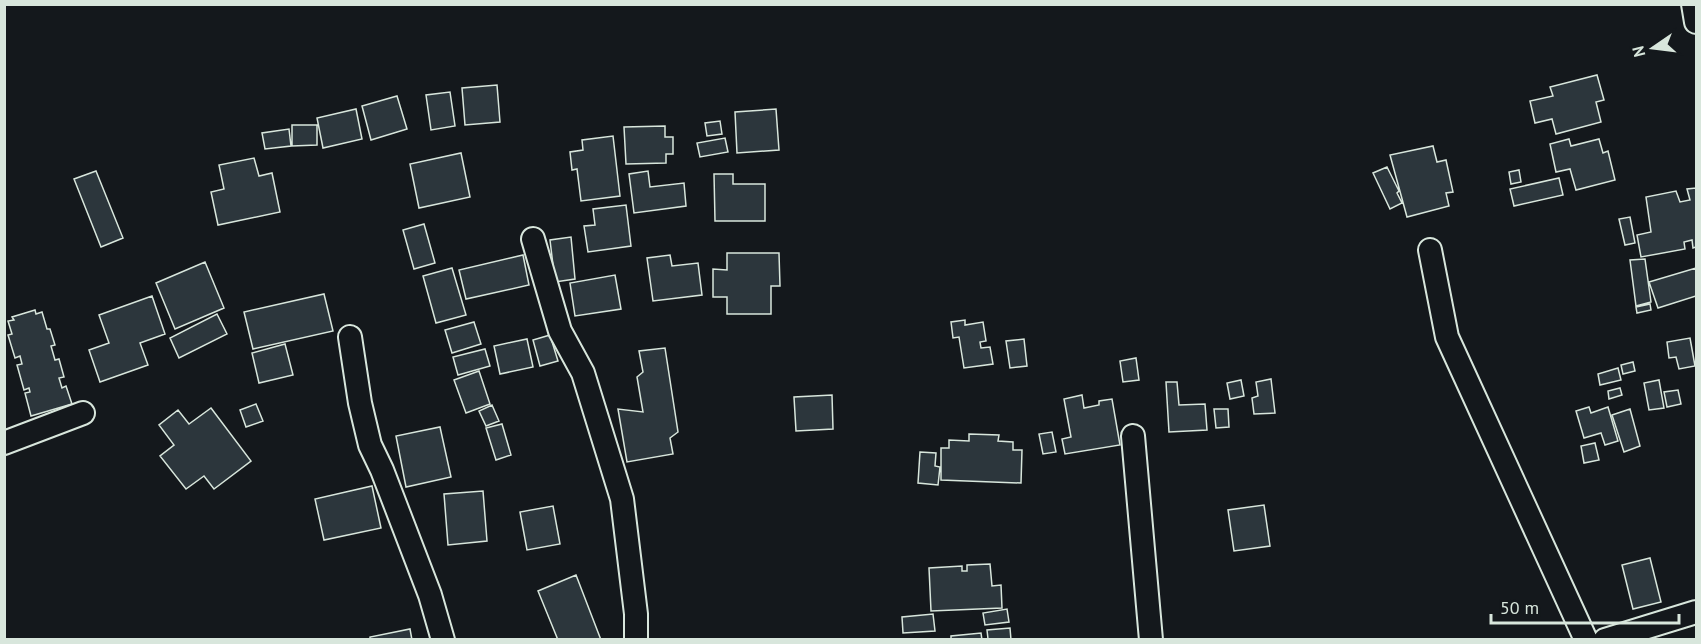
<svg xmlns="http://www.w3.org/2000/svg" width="1701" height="644" font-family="'PT Sans',sans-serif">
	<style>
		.building { fill: #2c363c; stroke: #d8e6dc; stroke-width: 1.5 }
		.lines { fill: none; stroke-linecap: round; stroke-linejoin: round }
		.minor-casing { stroke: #d8e6dc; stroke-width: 26 }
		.minor { stroke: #14181c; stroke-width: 22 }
	</style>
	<rect width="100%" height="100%" fill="#14181c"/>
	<path class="building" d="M1597 75 1604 100 1596 102 1601 122 1556 134 1552 119 1535 123 1530 101 1553 96 1550 87Z
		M497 85 500 122 465 125 462 88Z
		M450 92 455 126 431 130 426 95Z
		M397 96 407 129 371 140 362 106Z
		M356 109 362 139 323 148 317 118Z
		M776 109 779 150 737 153 735 112Z
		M720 121 722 134 707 136 705 123Z
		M292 125H317V145L292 146Z
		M665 126V137H673V154H666V163L626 164 624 127Z
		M289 129 291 146 265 149 262 133Z
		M613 136 620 196 581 201 577 169 572 170 570 152 583 150 582 140Z
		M725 138 728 152 700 157 697 143Z
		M1569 139 1571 146 1599 139 1603 153 1608 151 1615 180 1576 190 1570 169 1556 172 1550 144Z
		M1433 146 1437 162 1446 160 1453 192 1446 193 1449 206 1407 217 1390 155Z
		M461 153 470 197 419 208 410 164Z
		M254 158 259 176 272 173 280 212 218 225 211 192 224 189 219 165Z
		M1387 167 1399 191 1397 193 1402 203 1390 209 1373 173Z
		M1519 170 1521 182 1511 184 1509 172Z
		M96 171 123 238 101 247 74 179Z
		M648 171 650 187 684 183 686 206 634 213 629 174Z
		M714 174H733V184H765V221H715Z
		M1559 178 1563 195 1514 206 1510 189Z
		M1696 188V247L1693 248 1692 240 1684 242 1685 249 1641 257 1637 235 1651 232 1646 197 1676 191 1680 202 1690 200 1687 189Z
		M626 205 631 246 588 252 584 226 595 225 593 209Z
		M1630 217 1635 243 1625 245 1619 219Z
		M424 224 435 263 414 269 403 230Z
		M571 237 575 279 555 282 550 240Z
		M727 253H779L780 286H771V314H727V297H713V269L727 270Z
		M523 255 529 285 466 299 459 270Z
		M670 255 672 266 698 263 702 295 653 301 647 258Z
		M1645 259 1651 302 1636 306 1630 260Z
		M205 262 224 308 175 329 156 283Z
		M452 268 466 315 436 323 423 276Z
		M1696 268V296L1658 308 1649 282Z
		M615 275 621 309 575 316 570 283Z
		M324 294 333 331 253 349 244 312Z
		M152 296 165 334 140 343 148 365 100 382 89 350 109 343 99 315Z
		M1650 304 1651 310 1637 313 1636 307Z
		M35 310 36 314 42 312 47 329H50L55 345 51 346 55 360 59 359 64 377 59 378 62 388 66 386 72 404 31 416 25 393 30 392 29 388 24 390 17 365 22 364 20 356 15 358 8 335 12 334 8 321 14 320 12 317Z
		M217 314 227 334 179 358 170 338Z
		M965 320V325L983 322 986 341 980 342 981 348 990 347 993 364 964 368 959 337 953 338 951 322Z
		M474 322 481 344 452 353 445 330Z
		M550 335 558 361 540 366 533 340Z
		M1690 338 1695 366 1679 369 1676 357 1669 358 1667 342Z
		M527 339 533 367 500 374 494 346Z
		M1024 339 1027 366 1010 368 1006 341Z
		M285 344 293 375 259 383 252 353Z
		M665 348 678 432 670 438 673 454 627 462 618 409 643 412 637 377 643 372 639 351Z
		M485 349 490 366 458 375 453 357Z
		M1136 358 1139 380 1123 382 1120 361Z
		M1633 362 1635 371 1623 374 1621 365Z
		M1618 368 1621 380 1600 385 1598 374Z
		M479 371 490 404 466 413 454 380Z
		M1271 379 1275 413 1254 414 1252 398 1258 396 1256 382Z
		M1241 380 1244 396 1230 399 1227 383Z
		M1659 380 1664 408 1649 410 1644 383Z
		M1166 382H1177L1179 405 1205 404 1207 430 1169 432Z
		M1620 388 1622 395 1609 399 1608 391Z
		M1678 390 1681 404 1667 407 1664 392Z
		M832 395 833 429 796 431 794 397Z
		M1082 395 1084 408 1099 405V401L1112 399 1120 445 1065 454 1062 439 1071 437 1064 399Z
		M256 404 263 421 246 427 240 410Z
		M492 405 499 421 486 426 479 411Z
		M1589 407 1591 413 1608 407 1618 441 1605 445 1601 433 1584 438 1576 411Z
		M211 408 251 461 214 489 204 476 186 489 160 456 174 445 159 425 178 410 189 424Z
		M1214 409H1228L1229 427 1216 428Z
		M1630 409 1640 446 1624 452 1612 415Z
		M502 424 511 455 496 460 486 428Z
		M440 427 451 477 406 487 396 436Z
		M1052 432 1056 452 1043 454 1039 434Z
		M969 434 999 435 998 441 1013 442V450H1022L1021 483 941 480V448H949V440L969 441Z
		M1595 443 1599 460 1584 463 1581 446Z
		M920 452 936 453 935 466 940 467 938 485 918 483Z
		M372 486 381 528 324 540 315 499Z
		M483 491 487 541 448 545 444 494Z
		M1264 505 1270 546 1234 551 1228 510Z
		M553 506 560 544 527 550 520 512Z
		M1650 558 1661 602 1633 609 1622 565Z
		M990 564 992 586 1001 585 1002 608 931 611 929 568 962 566V571H967V565Z
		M576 575 601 640H558L538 591Z
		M1007 609 1009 622 985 625 983 613Z
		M933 614 935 631 903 633 902 617Z
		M1010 628 1011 640H984L988 639 987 630Z
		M410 629 412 640H370V637Z
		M981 633 982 640H951V636Z"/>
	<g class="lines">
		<g class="minor-casing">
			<path id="minor" d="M1693 4 1696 22
				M533 239 560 331 583 373 622 499 636 614V640
				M1430 250 1447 337 1586 640
				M350 337 360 403 370 445 382 470 430 595 443 640
				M1133 436 1151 640
				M4 443 83 413
				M1605 640 1696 612"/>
		</g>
		<use href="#minor" class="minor"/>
	</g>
	<rect width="1701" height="644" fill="none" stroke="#d8e6dc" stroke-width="12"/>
	<g transform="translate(1653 48) rotate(256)" stroke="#14181c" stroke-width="4.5" paint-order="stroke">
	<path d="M0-4.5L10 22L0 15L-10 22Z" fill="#d8e6dc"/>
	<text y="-9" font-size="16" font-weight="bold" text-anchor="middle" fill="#d8e6dc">N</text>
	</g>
	<path d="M1491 614v9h188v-9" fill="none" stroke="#d8e6dc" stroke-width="3"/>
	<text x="1500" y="614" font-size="18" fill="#d8e6dc" stroke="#14181c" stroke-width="4.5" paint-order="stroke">50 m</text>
</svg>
